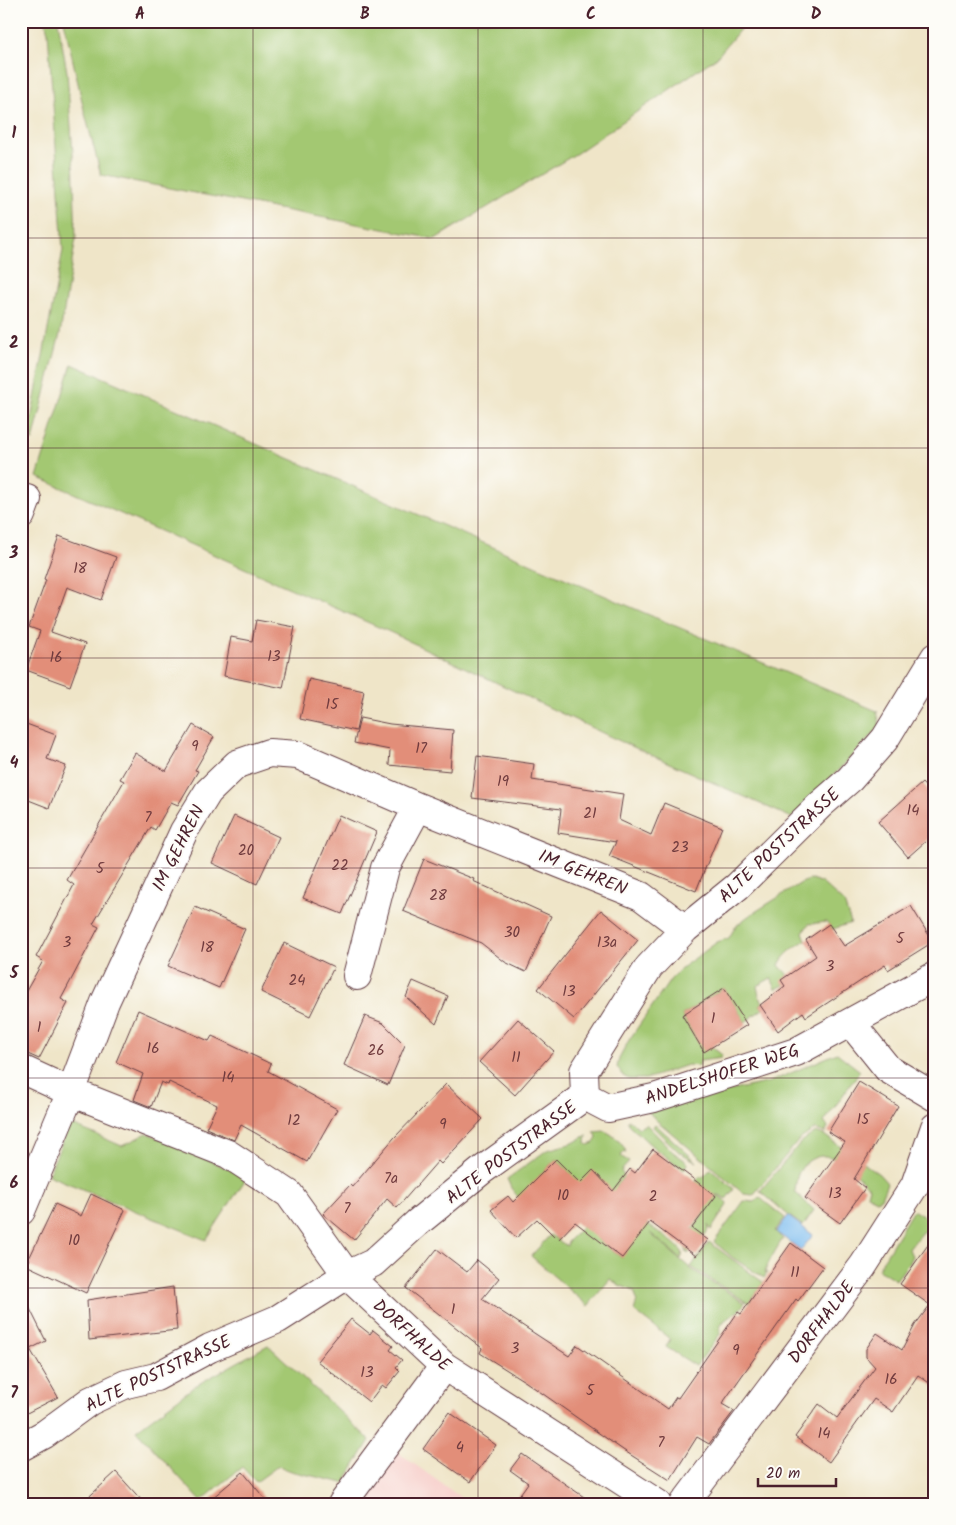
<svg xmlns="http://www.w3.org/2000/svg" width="956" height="1525" font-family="Kalam,sans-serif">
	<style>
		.built { fill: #f7d0cc }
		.green { fill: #a3c872; stroke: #76744e; fill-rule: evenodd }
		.water { fill: #7bbcf0; stroke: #626e8e }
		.building { fill: #e28e79 }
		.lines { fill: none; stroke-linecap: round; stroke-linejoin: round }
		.minor-casing { stroke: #633d43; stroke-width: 30 }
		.minor { stroke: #fff; stroke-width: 28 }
		.grid { fill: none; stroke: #4a1f2b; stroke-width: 1; stroke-opacity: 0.55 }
		.labels { text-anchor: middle; stroke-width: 4; stroke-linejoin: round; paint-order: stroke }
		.number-label { font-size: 15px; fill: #703b3e }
		.street-label { font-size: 18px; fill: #4a1f2b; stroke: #fdfcf7 }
		.neatline { fill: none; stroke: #4a1f2b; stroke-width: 2 }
		.grid-label { font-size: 16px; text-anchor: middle; font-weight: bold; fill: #4a1f2b }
	</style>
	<rect width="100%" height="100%" fill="#fdfcf7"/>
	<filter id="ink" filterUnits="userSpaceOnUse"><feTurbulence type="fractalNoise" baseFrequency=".02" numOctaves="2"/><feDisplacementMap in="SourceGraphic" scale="10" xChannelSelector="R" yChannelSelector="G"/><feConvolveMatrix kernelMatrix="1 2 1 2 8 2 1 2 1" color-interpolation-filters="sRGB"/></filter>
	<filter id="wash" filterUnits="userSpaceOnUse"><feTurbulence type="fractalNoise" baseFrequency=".0096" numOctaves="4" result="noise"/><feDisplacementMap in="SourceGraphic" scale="20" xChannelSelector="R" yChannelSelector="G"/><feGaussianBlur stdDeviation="1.12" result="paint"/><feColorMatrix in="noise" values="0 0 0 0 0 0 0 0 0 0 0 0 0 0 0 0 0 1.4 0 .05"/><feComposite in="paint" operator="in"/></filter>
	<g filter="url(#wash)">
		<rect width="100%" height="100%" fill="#efe5c8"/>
		<path class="built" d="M396 1451 470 1504H356Z"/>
		<path class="green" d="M45 21H58L67 72 73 154 76 238 60 334 33 441 21 436V432L28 435 63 250 48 32Z
			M64 21H747L717 57 577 153 435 239 101 175 84 110Z
			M72 364 647 614 877 711 880 727 792 818 611 737 392 633 37 477Z
			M812 879 822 883 844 903 851 923 833 929 826 922 809 924 803 932 806 940C796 946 784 954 779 965 786 975 790 970 784 985L776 989 771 978 757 986 759 996 763 1002 760 1005 763 1009 745 1022 724 988 682 1015 704 1051 712 1047 722 1055 721 1058 700 1061 699 1066 687 1065 646 1079H629L623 1076 617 1067 619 1059 629 1040 671 979 685 965 701 954 717 942 729 938 735 927 747 917 801 883Z
			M837 1053 860 1071 824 1122 828 1127 825 1133 815 1129 799 1140 753 1195 744 1194 656 1120 646 1109 770 1082Z
			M629 1120 639 1128 646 1124 673 1152 686 1161 688 1164 684 1170 653 1147 628 1124 627 1121Z
			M70 1124 122 1146 147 1133 247 1177 206 1240 48 1175Z
			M655 1124 697 1162 679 1152 653 1127Z
			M604 1131C612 1133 625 1145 626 1153L624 1152 621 1156 629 1162 621 1171 624 1176 616 1187C629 1197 636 1211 647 1223 658 1234 674 1240 683 1253L681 1259 650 1233 691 1269 745 1303 739 1310 724 1321 720 1327V1334L696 1366 666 1347 670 1339 634 1311 637 1300 634 1291 619 1285 610 1279 588 1306 531 1256 550 1235 567 1246 568 1241 589 1220 568 1178 571 1174 556 1159 540 1175 527 1209 511 1188 507 1179 547 1150 573 1143 587 1135 586 1143 588 1145 594 1143 597 1138 596 1134 594 1132ZM617 1214 622 1258 598 1240Z
			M816 1132 824 1135 879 1174 887 1183 881 1198 877 1200 867 1195 869 1187C859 1178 848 1165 835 1159 823 1152 808 1158 801 1169 796 1175 796 1184 795 1192L814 1210 803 1226 788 1215 760 1191 801 1142Z
			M711 1169 734 1189 726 1199 720 1195H684L699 1177H703Z
			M719 1196 726 1201 727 1205 711 1230 708 1225 709 1228 705 1235H702L688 1254 683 1243 702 1216 700 1210 711 1197Z
			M759 1197 785 1218 775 1231 783 1239C780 1242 765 1268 765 1272L767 1273 764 1278 733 1258 714 1242 744 1201 754 1202Z
			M913 1210 935 1224V1236L926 1231 922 1232 909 1249 912 1256 908 1264 896 1280 878 1269Z
			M709 1242 764 1283 748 1303 691 1267Z
			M268 1345 370 1440 344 1483 294 1472 278 1466 256 1482 242 1467 201 1501 136 1430 195 1386Z"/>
		<path class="water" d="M788 1216 813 1235 801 1250 776 1232Z"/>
		<g id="blocks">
			<path class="building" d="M59 536 116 557 101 600 67 587 51 632 85 644 70 686 26 670 40 631 29 627 46 580 44 579Z
				M256 620 295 627 283 688 224 676 231 637 252 641Z
				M309 679 364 691 356 731 300 719Z
				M360 718 390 724 453 730 450 771 389 765 390 750 354 743Z
				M21 722 56 735 47 759 66 766 49 808 21 797Z
				M193 725 214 737 195 770 198 771 178 805 171 802 155 830 151 827 93 924 99 927 61 999 68 1003 39 1059 21 1051V1000L43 961 36 957 74 885 67 880 124 781 120 779 135 753 166 771Z
				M477 756 534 764 532 780 623 794 619 820 651 835 664 803 722 827 696 891 609 856 616 842 558 833 561 809 472 798Z
				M922 783 935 797V833L908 857 878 822Z
				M339 815 377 832 342 914 303 898Z
				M234 816 279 837 257 884 212 863Z
				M424 859 474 879 473 881 551 916 526 972 505 962 481 943 403 911Z
				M911 906 933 942 888 970 885 965 806 1017 803 1012 778 1031 760 1005 785 986 781 980 816 956 806 940 829 924 844 946Z
				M195 907 245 929 219 988 168 966Z
				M601 910 638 940 574 1019 538 989Z
				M284 943 334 967 310 1016 261 992Z
				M413 981 448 996 436 1024 406 997Z
				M724 988 747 1025 704 1052 682 1015Z
				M138 1010 209 1041 212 1036 271 1064 268 1071 337 1109 307 1162 241 1125 234 1140 206 1128 217 1105 169 1082 168 1085 161 1082 151 1107 134 1100 143 1074 116 1062Z
				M365 1016 383 1023 405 1045 388 1085 344 1065Z
				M518 1019 554 1051 515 1095 479 1062Z
				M859 1082 898 1106 854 1179 865 1188 840 1223 805 1198 845 1142 828 1132Z
				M446 1084 483 1119 441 1164 438 1161 397 1208 387 1199 354 1240 323 1214 350 1185 352 1187 394 1138Z
				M653 1149 716 1196 692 1228 708 1240 696 1256 650 1222 622 1258 575 1222 558 1240 537 1219 516 1238 491 1210 508 1196 513 1202 556 1159 580 1183 593 1170 613 1191 630 1169 635 1173Z
				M91 1194 125 1210 86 1293 26 1265 55 1204 81 1216Z
				M935 1235V1387L918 1375 893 1412 874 1399 829 1462 795 1437 819 1404 837 1418 875 1367 866 1357V1349L877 1333 902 1350 915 1325 930 1305 900 1284Z
				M791 1243 823 1267 798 1301 796 1299 722 1404 734 1411 709 1444 697 1437 670 1480 623 1450 526 1382 480 1353 482 1348 406 1288 437 1249 467 1272 477 1260 499 1278 482 1299 569 1356 577 1345 668 1409 676 1397 678 1398 738 1312 741 1314Z
				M173 1287 177 1330 89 1340 87 1300Z
				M21 1291 46 1341 30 1349 58 1397 21 1416Z
				M351 1319 370 1334 373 1330 393 1346 390 1350 402 1360 396 1367 400 1371 386 1388 382 1385 369 1402 317 1361Z
				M449 1412 496 1445 470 1482 423 1449Z
				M522 1454 594 1504H513L528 1483 510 1470Z
				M116 1472 145 1504H81Z
				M243 1472 269 1504H205Z"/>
		</g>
	</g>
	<g filter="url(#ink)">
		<use href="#blocks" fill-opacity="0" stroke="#633d43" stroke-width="1"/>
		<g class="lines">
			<g class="minor-casing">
				<path id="minor" d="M21 515 27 499
					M357 976 385 868 418 807
					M851 1023 888 1069 935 1097
					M21 1069 71 1092 228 1154 289 1194 347 1275 444 1366 658 1504
					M585 1096 584 1071 649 967 685 929 738 886 819 806 850 779 885 739 935 657
					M585 1096 608 1108 654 1098 796 1052 935 976
					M21 1211 71 1092 105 1002 184 831 208 792 237 764 269 753 298 755 418 807 641 896 685 929
					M21 1447 45 1434 90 1401 126 1384 156 1377 210 1348 278 1319 347 1275 373 1263 417 1223 481 1171 585 1096
					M342 1504 444 1366
					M684 1504 863 1266 915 1185 935 1127"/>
			</g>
			<use href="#minor" class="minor"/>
		</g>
	</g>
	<path class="grid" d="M253 21V1504M478 21V1504M703 21V1504M21 238H935M21 448H935M21 658H935M21 868H935M21 1078H935M21 1288H935"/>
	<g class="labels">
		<g class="number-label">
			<text x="80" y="573">18</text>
			<text x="274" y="661">13</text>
			<text x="56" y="662">16</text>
			<text x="332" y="709">15</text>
			<text x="195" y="751">9</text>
			<text x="421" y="753">17</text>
			<text x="503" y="786">19</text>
			<text x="913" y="815">14</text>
			<text x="590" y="818">21</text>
			<text x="148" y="822">7</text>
			<text x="680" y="852">23</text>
			<text x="246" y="855">20</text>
			<text x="340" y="870">22</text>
			<text x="100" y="873">5</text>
			<text x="438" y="900">28</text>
			<text x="512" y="937">30</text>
			<text x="900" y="943">5</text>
			<text x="67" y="947">3</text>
			<text x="607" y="947">13a</text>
			<text x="207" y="952">18</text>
			<text x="830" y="971">3</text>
			<text x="297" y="985">24</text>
			<text x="569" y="996">13</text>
			<text x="713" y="1023">1</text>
			<text x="39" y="1032">1</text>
			<text x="153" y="1053">16</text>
			<text x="376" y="1055">26</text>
			<text x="516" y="1062">11</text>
			<text x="228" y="1082">14</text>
			<text x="863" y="1124">15</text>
			<text x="294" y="1125">12</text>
			<text x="443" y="1129">9</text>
			<text x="391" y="1183">7a</text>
			<text x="835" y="1198">13</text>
			<text x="563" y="1200">10</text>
			<text x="653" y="1201">2</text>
			<text x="347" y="1213">7</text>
			<text x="74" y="1245">10</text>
			<text x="795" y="1277">11</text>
			<text x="453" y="1314">1</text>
			<text x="515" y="1353">3</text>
			<text x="736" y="1355">9</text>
			<text x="367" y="1377">13</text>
			<text x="891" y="1384">16</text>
			<text x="590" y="1395">5</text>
			<text x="824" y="1438">14</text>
			<text x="661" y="1447">7</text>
			<text x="460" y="1452">4</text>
		</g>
		<g class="street-label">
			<text transform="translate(779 845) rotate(-43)" y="6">ALTE POSTSTRASSE</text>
			<text transform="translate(178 848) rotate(-63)" y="6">IM GEHREN</text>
			<text transform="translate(583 872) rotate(22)" y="6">IM GEHREN</text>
			<text transform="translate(722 1074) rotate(-18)" y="6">ANDELSHOFER WEG</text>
			<text transform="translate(511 1152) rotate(-37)" y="6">ALTE POSTSTRASSE</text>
			<text transform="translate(821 1322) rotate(-53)" y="6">DORFHALDE</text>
			<text transform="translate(412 1335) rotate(42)" y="6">DORFHALDE</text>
			<text transform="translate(158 1373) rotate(-25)" y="6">ALTE POSTSTRASSE</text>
		</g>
	</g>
	<rect width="956" height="1525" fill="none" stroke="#fdfcf7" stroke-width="55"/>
	<path d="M758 1478v8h78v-8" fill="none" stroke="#4a1f2b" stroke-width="2.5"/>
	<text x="766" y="1478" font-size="15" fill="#4a1f2b" stroke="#fdfcf7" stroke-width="4" paint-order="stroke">20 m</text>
	<rect x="28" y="28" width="900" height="1470" class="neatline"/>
	<g class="grid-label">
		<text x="140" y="19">A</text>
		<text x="365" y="19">B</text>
		<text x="591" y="19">C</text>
		<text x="816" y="19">D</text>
		<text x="14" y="138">1</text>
		<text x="14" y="348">2</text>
		<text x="14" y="558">3</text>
		<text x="14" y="768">4</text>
		<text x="14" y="978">5</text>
		<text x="14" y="1188">6</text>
		<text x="14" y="1398">7</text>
	</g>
</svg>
